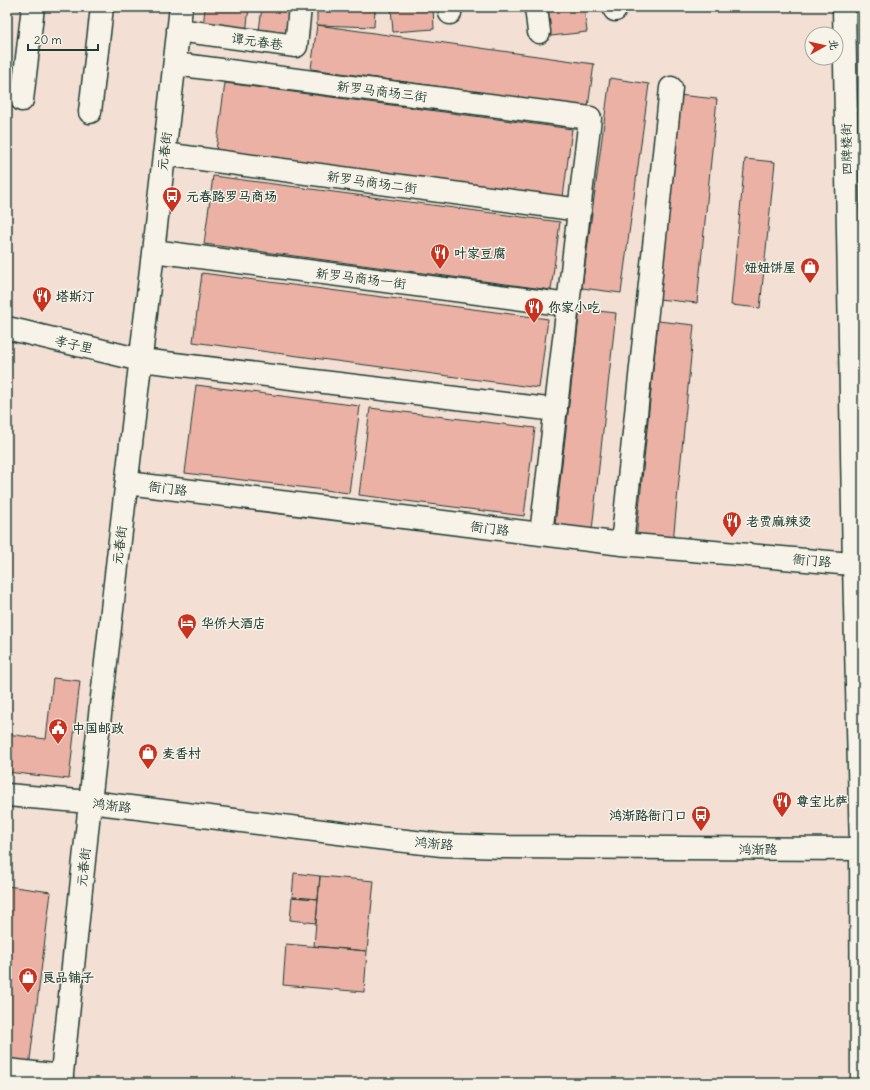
<svg xmlns="http://www.w3.org/2000/svg" width="870" height="1090" font-family="Delius,'LXGW WenKai TC',sans-serif">
	<style>
		.building { fill: #ebb1a5; stroke: #1f3d34 }
		.lines { fill: none; stroke-linecap: round; stroke-linejoin: round }
		.minor-casing { stroke: #1f3d34; stroke-width: 25 }
		.minor { stroke: #f7f3e8; stroke-width: 22 }
		.labels { text-anchor: middle; stroke-width: 3; stroke-linejoin: round; paint-order: stroke }
		.street-label { font-size: 13px; fill: #1f3d34; stroke: #f7f3e8 }
		.poi-label { font-size: 13px; font-weight: bold; fill: #1f3d34; stroke: #f7f3e8; text-anchor: start }
	</style>
	<rect width="100%" height="100%" fill="#f3dfd4"/>
	<filter id="ink" filterUnits="userSpaceOnUse"><feTurbulence type="fractalNoise" baseFrequency=".025" numOctaves="2"/><feDisplacementMap in="SourceGraphic" scale="8" xChannelSelector="R" yChannelSelector="G"/><feConvolveMatrix kernelMatrix="1 2 1 2 8 2 1 2 1" color-interpolation-filters="sRGB"/></filter>
	<g filter="url(#ink)">
		<path class="building" d="M205 7H249L246 34 203 29Z
			M262 7 294 11 291 43 258 39Z
			M317 7H375L374 27 317 25Z
			M391 7H433L434 29 393 32Z
			M548 7H584L587 32 551 36Z
			M317 25 594 64 588 107 311 69Z
			M610 78 649 84 621 293 582 288Z
			M225 83 572 129 563 197 216 151Z
			M678 95 717 99 697 303 658 299Z
			M745 159 775 162 760 308 731 305Z
			M213 176 560 222 551 290 204 244Z
			M202 273 548 319 539 388 193 342Z
			M580 309 616 313 592 530 555 525Z
			M658 321 694 325 673 542 636 539Z
			M196 385 360 406 349 493 185 473Z
			M370 408 535 428 524 516 359 495Z
			M53 678 80 681 69 779 7 772V734L46 739Z
			M294 873 320 876 318 899 292 897Z
			M320 876 374 881 367 951 314 946Z
			M7 886 51 892 27 1083H7Z
			M292 897 318 899 316 923 290 920Z
			M286 944 367 951 364 992 283 985Z"/>
		<g class="lines">
			<g class="minor-casing">
				<path id="minor" d="M450 7V13
					M536 7 539 32
					M614 7 615 10
					M844 7 854 564 861 849 862 1083
					M178 30 296 46 300 7
					M175 64 590 118 541 534
					M22 100 33 7
					M90 112 102 7
					M164 154 580 210
					M153 251 569 305
					M7 328 141 360 556 410
					M127 483 622 544 863 565
					M622 544 671 88
					M7 795 90 802 379 838 442 845 503 847 863 849
					M7 1070 62 1076
					M61 1083 90 802 181 7"/>
			</g>
			<use href="#minor" class="minor"/>
		</g>
	</g>
	<defs>
		<g id="bus-pin" transform="scale(1)"><path d="M0 17L-7.5 6A9.5 9.5 0 1 1 7.5 6Z" fill="#c8321e" stroke="#f7f3e8"/><path d="M-5-6H5V4H4V6H2V4H-2V6H-4V4H-5ZM-3.5-4V0h7V-4ZM-3.5 1.2v1.5H-2V1.2ZM2 1.2v1.5H3.5V1.2Z" fill="#fff"/></g>
		<g id="restaurant-pin" transform="scale(1)"><path d="M0 17L-7.5 6A9.5 9.5 0 1 1 7.5 6Z" fill="#c8321e" stroke="#f7f3e8"/><path d="M-5-6h1v4h1v-4h1v4h1v-4h1v5L-1.5 .5V6h-2V.5L-5-1ZM5-6V6H3V1.5H1.5Q1.5-4 5-6Z" fill="#fff"/></g>
		<g id="shop-pin" transform="scale(1)"><path d="M0 17L-7.5 6A9.5 9.5 0 1 1 7.5 6Z" fill="#c8321e" stroke="#f7f3e8"/><path d="M-5-2.5h2.3a2.7 3.5 0 0 1 5.4 0H5L5.5 6h-11ZM-1.5-2.5h3a1.5 2.3 0 0 0-3 0Z" fill="#fff"/></g>
		<g id="hotel-pin" transform="scale(1)"><path d="M0 17L-7.5 6A9.5 9.5 0 1 1 7.5 6Z" fill="#c8321e" stroke="#f7f3e8"/><path d="M-6-4.5h1.5V1H6V5H4.5V3h-9V5H-6ZM-4 0a1.8 1.8 0 1 1 3.6 0ZM.5 0V-2.5h3Q6-2.5 6 0Z" fill="#fff"/></g>
		<g id="civic-pin" transform="scale(1)"><path d="M0 17L-7.5 6A9.5 9.5 0 1 1 7.5 6Z" fill="#c8321e" stroke="#f7f3e8"/><path d="M-.6-6.5H3V-4.5H.6V-3L4-1V1h2V6H-6V1h2V-1L-.6-3ZM-1.2 2.5V6h2.4V2.5Z" fill="#fff"/></g>
	</defs>
	<g fill-rule="evenodd">
		<use href="#bus-pin" x="172" y="196"/>
		<use href="#restaurant-pin" x="440" y="253"/>
		<use href="#shop-pin" x="810" y="267"/>
		<use href="#restaurant-pin" x="42" y="296"/>
		<use href="#restaurant-pin" x="534" y="307"/>
		<use href="#restaurant-pin" x="732" y="521"/>
		<use href="#hotel-pin" x="187" y="623"/>
		<use href="#civic-pin" x="58" y="728"/>
		<use href="#shop-pin" x="148" y="753"/>
		<use href="#restaurant-pin" x="782" y="801"/>
		<use href="#bus-pin" x="701" y="815"/>
		<use href="#shop-pin" x="28" y="977"/>
	</g>
	<g class="labels">
		<g class="street-label">
			<text transform="translate(257 41) rotate(8)" y="5">谭元春巷</text>
			<text transform="translate(382 91) rotate(7)" y="5">新罗马商场三街</text>
			<text transform="translate(846 149) rotate(-91)" y="5">四牌楼街</text>
			<text transform="translate(164 151) rotate(-83)" y="5">元春街</text>
			<text transform="translate(372 182) rotate(8)" y="5">新罗马商场二街</text>
			<text transform="translate(361 278) rotate(7)" y="5">新罗马商场一街</text>
			<text transform="translate(74 344) rotate(13)" y="5">孝子里</text>
			<text transform="translate(168 488) rotate(7)" y="5">衙门路</text>
			<text transform="translate(490 528) rotate(7)" y="5">衙门路</text>
			<text transform="translate(119 545) rotate(-83)" y="5">元春街</text>
			<text transform="translate(812 560) rotate(5)" y="5">衙门路</text>
			<text transform="translate(112 805) rotate(7)" y="5">鸿渐路</text>
			<text transform="translate(434 843) rotate(5)" y="5">鸿渐路</text>
			<text x="758" y="854">鸿渐路</text>
			<text transform="translate(83 867) rotate(-84)" y="5">元春街</text>
		</g>
		<g class="poi-label">
			<text x="186" y="201">元春路罗马商场</text>
			<text x="454" y="258">叶家豆腐</text>
			<text x="796" y="272" text-anchor="end">妞妞饼屋</text>
			<text x="56" y="301">塔斯汀</text>
			<text x="548" y="312">你家小吃</text>
			<text x="746" y="526">老贾麻辣烫</text>
			<text x="201" y="628">华侨大酒店</text>
			<text x="72" y="733">中国邮政</text>
			<text x="162" y="758">麦香村</text>
			<text x="796" y="806">尊宝比萨</text>
			<text x="687" y="820" text-anchor="end">鸿渐路衙门口</text>
			<text x="42" y="982">良品铺子</text>
		</g>
	</g>
	<rect width="870" height="1090" fill="none" stroke="#f7f3e8" stroke-width="24"/>
	<rect x="12" y="12" width="846" height="1066" fill="none" stroke="#1f3d34" stroke-width="1.5" filter="url(#ink)"/>
	<g transform="translate(824 46) rotate(82)"><circle r="19" fill="#f7f3e8" stroke="#a1aaa0"/>
	<path d="M0-3L7 15L0 10L-7 15Z" fill="#c8321e"/>
	<text y="-6" font-size="11" font-weight="bold" text-anchor="middle" fill="#1f3d34">北</text>
	</g>
	<path d="M28 44v6h70v-6" fill="none" stroke="#1f3d34" stroke-width="2"/>
	<text x="34" y="44" font-size="12" fill="#1f3d34" stroke="#f7f3e8" stroke-width="3" paint-order="stroke">20 m</text>
</svg>
